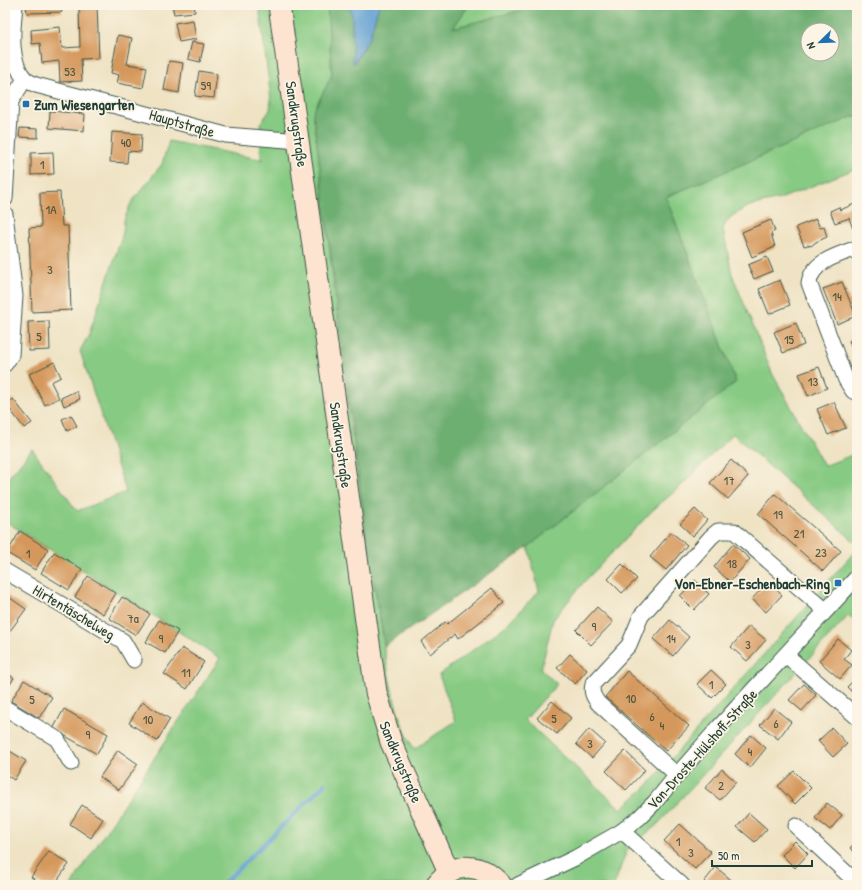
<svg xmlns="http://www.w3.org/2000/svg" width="862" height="890" font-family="'Patrick Hand',sans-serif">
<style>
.green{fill:#87ca83;stroke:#53845c}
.forest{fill:#6dae71;stroke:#467652;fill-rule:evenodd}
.water{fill:#619fd3;stroke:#406e84}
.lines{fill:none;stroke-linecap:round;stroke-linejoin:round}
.stream{stroke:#619fd3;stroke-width:4}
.building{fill:#d5985b}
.street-casing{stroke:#3e564a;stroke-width:17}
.secondary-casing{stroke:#3e564a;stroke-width:23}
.street{stroke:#fff;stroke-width:15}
.secondary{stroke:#fde4d1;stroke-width:21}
.poi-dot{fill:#1f6fb2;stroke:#fcf5e5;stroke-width:1.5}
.labels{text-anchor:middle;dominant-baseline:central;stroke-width:3.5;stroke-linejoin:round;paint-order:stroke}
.number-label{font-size:13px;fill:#4c543e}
.poi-label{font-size:15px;font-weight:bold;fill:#1f3d34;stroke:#fcf5e5;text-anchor:start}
.street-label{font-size:15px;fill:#1f3d34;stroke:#fcf5e5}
</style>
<rect width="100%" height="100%" fill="#fcf5e5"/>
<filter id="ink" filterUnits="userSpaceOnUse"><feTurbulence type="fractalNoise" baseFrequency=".025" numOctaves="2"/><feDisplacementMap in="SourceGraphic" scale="8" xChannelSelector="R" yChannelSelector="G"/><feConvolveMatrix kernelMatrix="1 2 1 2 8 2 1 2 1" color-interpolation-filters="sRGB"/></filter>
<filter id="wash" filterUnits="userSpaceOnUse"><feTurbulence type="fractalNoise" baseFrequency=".012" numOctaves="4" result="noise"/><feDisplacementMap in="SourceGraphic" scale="16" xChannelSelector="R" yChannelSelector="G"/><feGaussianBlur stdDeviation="0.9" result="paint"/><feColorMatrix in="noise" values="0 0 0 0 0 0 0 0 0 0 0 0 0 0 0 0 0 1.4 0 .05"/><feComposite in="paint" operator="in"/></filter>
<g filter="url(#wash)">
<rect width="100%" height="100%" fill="#efe3c4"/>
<g class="green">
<path d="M259,5H327L332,75L313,112C333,273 349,435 376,595C385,646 388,704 414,749L456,721L439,675L508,624L539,591L528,547L736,382L666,197L857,115V168L780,199L749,206L732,216L726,222L723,229L732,274L772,373L824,466L857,453V544L733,434L682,485L654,509L584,582L553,620L541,669L557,684L525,720L621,809L649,784L857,549V623L848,616L658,824L627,850L614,885H71L220,658L5,521V482L32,449L77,511L126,492L80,351L89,334L123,233L124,220L131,203L162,164L169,141L264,160L261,158L260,124L270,110L271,100Z"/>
<path d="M469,5H541L453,28Z"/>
</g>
<path class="forest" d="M327,5H349L352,16L354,64L369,39L379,5H469L453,28L541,5H857V115L666,197L736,382L528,547L385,646L367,542L313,112L332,75ZM808,30H832V54H808Z"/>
<path class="water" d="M349,5H379L369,39L353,64L352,16Z"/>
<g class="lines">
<path class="stream" d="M222,885L325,784"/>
</g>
<g id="blocks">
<g class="building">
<path d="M26,5H61L62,12L27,13Z"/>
<path d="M79,5H97L99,58L81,59L82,81L60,82L59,61L42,63L40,43L32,44L31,30L60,27L62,48L80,47Z"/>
<path d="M172,5H194L195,12L174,14Z"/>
<path d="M193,20L196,39L179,42L175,23Z"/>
<path d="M118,35L132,38L127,64L147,67L143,88L117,83L119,75L111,73Z"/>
<path d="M192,42L204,44L200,62L188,59Z"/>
<path d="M169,61L183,63L179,93L164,90Z"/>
<path d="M199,71L217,74L214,98L195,96Z"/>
<path d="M50,111L85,114L84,131L49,128Z"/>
<path d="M20,128L38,129V138L19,137Z"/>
<path d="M112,132L142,134L141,152L128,151L127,163L110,162Z"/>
<path d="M53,152L54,174L31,175V153Z"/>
<path d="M60,192L62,226H68L71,310L32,312L29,228L41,227L40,193Z"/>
<path d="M857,203V227L853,229L849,218L835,223L830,211L839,207L840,210Z"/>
<path d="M816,219L820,228L824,227L827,237L816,242L811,246L808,245L804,246L796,227Z"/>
<path d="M771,220L775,231L771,233L775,247L752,257L742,232Z"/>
<path d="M767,257L773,271L754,279L748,265Z"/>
<path d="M780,280L790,305L769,314L759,289Z"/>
<path d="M842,282L856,316L837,324L823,289Z"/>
<path d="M49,321L50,350L29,351L28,322Z"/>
<path d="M796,323L804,345L783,353L774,332Z"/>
<path d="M857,338V362L849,341Z"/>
<path d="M54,362L61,377L51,382L59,398L45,405L29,374Z"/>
<path d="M819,367L827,388L808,396L799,374Z"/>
<path d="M76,391L80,399L64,406L61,398Z"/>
<path d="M13,399L32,423L24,428L6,404Z"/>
<path d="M834,402L846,428L828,435L817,409Z"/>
<path d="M71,415L77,426L67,431L62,419Z"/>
<path d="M731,460L748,476L728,499L710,483Z"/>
<path d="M775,494L841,551L823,571L758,514Z"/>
<path d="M695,509L707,520L693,536L680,524Z"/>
<path d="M20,531L48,549L35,570L7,553Z"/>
<path d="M671,532L687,545L666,570L650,557Z"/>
<path d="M733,544L750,559L730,582L714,567Z"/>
<path d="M54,552L82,569L69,590L41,573Z"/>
<path d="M622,564L637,579L622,593L608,579Z"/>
<path d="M88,576L116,593L103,614L75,597Z"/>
<path d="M695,580L709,594L694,610L680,596Z"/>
<path d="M768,582L782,595L766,612L752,599Z"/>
<path d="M492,588L504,603L458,639L455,634L430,654L421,642L445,622L447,624Z"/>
<path d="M6,595L26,609L7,635L5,633Z"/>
<path d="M122,597L150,614L136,635L109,618Z"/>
<path d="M597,607L613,622L591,645L576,630Z"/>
<path d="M159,620L178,631L165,653L146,642Z"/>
<path d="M670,620L689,637L673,656L653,639Z"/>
<path d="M749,626L766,640L747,661L731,647Z"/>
<path d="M838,639L851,650L844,659L852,665L840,679L819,661Z"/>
<path d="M182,648L204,662L187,689L164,674Z"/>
<path d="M570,654L587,670L575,684L557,668Z"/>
<path d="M711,670L726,684L712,698L697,684Z"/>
<path d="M627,671L689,726L666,751L605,697Z"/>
<path d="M5,672L14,678L5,692Z"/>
<path d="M857,677V697L847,687Z"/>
<path d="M24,680L52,697L39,718L11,701Z"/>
<path d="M804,684L816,695L802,711L789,700Z"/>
<path d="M552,701L571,718L557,734L537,718Z"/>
<path d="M142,702L170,719L157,741L129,723Z"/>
<path d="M774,708L791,722L778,739L760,725Z"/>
<path d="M64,709L108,734L97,754L53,729Z"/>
<path d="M832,728L847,744L833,757L818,741Z"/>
<path d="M589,729L605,743L592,758L576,744Z"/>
<path d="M751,735L766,748L750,768L735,754Z"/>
<path d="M5,748L26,761L14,780L5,774Z"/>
<path d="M118,750L138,764L119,790L100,777Z"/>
<path d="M625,751L645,770L626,790L606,771Z"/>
<path d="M722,769L736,782L720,800L705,788Z"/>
<path d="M794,771L811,788L795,804L778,786Z"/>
<path d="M827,803L842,815L830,830L815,818Z"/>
<path d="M82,805L103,819L91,838L70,824Z"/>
<path d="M749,813L767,829L755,842L737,827Z"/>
<path d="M680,824L711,852L695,869L664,841Z"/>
<path d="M795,841L808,854L795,868L782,855Z"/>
<path d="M857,841V854L850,848Z"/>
<path d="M49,851L69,864L54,885H43L31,877Z"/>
<path d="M716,867L737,885H707L704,882Z"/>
</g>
</g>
</g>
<g filter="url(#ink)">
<use href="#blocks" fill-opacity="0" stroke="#3e564a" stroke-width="1"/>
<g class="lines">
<g class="street-casing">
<g id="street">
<path d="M15,5C13,28 8,60 25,79C27,81 32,83 36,85L226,135L299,141"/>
<path d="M5,199L11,101L25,79"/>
<path d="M5,214L15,296L11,355L5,364"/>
<path d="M857,248C839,255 812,261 809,283L846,380L853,391L857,393"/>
<path d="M5,571L123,641L134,660"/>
<path d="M786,655L857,717"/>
<path d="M5,708L57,739L71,763"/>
<path d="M677,775L598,703C593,696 591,692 593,684L629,645L641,616L711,537L718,531H734L825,610"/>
<path d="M796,826L857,883"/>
<path d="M622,831L682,885"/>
<path d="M518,885L575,858L622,831L640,817L655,802L677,775L719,727L857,577"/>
</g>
</g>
<g class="secondary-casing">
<g id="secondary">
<path d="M279,5L376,692L391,742L449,872"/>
<path d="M436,885C456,860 481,863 501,885"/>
</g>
</g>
<use href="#street" class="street"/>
<use href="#secondary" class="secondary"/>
</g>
</g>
<g class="poi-dot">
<rect x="22" y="100" width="8" height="8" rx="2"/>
<rect x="834" y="579" width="8" height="8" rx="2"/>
</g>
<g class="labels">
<g class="number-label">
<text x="70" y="71">53</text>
<text x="206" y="85">59</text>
<text x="126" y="142">40</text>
<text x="42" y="164">1</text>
<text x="51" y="209">1A</text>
<text x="50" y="269">3</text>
<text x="837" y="296">14</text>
<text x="39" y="336">5</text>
<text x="789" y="339">15</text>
<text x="813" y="381">13</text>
<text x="729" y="480">17</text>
<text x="778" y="514">19</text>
<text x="799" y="533">21</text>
<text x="821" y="552">23</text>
<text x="28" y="553">1</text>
<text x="732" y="563">18</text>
<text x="133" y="618">7a</text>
<text x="594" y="626">9</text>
<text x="161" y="638">9</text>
<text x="671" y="638">14</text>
<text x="748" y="644">3</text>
<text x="186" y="672">11</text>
<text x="711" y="684">1</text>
<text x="631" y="698">10</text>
<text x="32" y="699">5</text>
<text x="652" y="716">6</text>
<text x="554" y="718">5</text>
<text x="148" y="719">10</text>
<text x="776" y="723">6</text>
<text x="662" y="725">4</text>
<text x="88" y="734">9</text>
<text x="590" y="743">3</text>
<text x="750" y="751">4</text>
<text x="721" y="785">2</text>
<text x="678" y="841">1</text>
<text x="691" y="852">3</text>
</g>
<g class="poi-label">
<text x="34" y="104">Zum Wiesengarten</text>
<text x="830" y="583" text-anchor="end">Von-Ebner-Eschenbach-Ring</text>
</g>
<g class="street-label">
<text transform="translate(182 123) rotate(16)">Hauptstraße</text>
<text transform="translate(297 124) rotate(82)">Sandkrugstraße</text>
<text transform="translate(341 445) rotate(82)">Sandkrugstraße</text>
<text transform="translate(74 612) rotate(31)">Hirtentäschelweg</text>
<text transform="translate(702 749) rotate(-48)">Von-Droste-Hülshoff-Straße</text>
<text transform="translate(401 762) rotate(67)">Sandkrugstraße</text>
</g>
</g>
<rect width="862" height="890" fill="none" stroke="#fcf5e5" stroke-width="20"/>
<g transform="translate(820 42) rotate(247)"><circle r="19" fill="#fcf5e5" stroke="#a4ab9e"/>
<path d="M0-3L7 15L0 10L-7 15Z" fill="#1f6fb2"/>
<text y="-6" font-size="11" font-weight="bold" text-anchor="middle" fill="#1f3d34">N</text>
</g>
<path d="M712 860v6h100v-6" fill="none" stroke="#1f3d34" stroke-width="2"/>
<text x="718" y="860" font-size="12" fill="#1f3d34" stroke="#fcf5e5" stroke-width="3" paint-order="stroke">50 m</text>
</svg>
